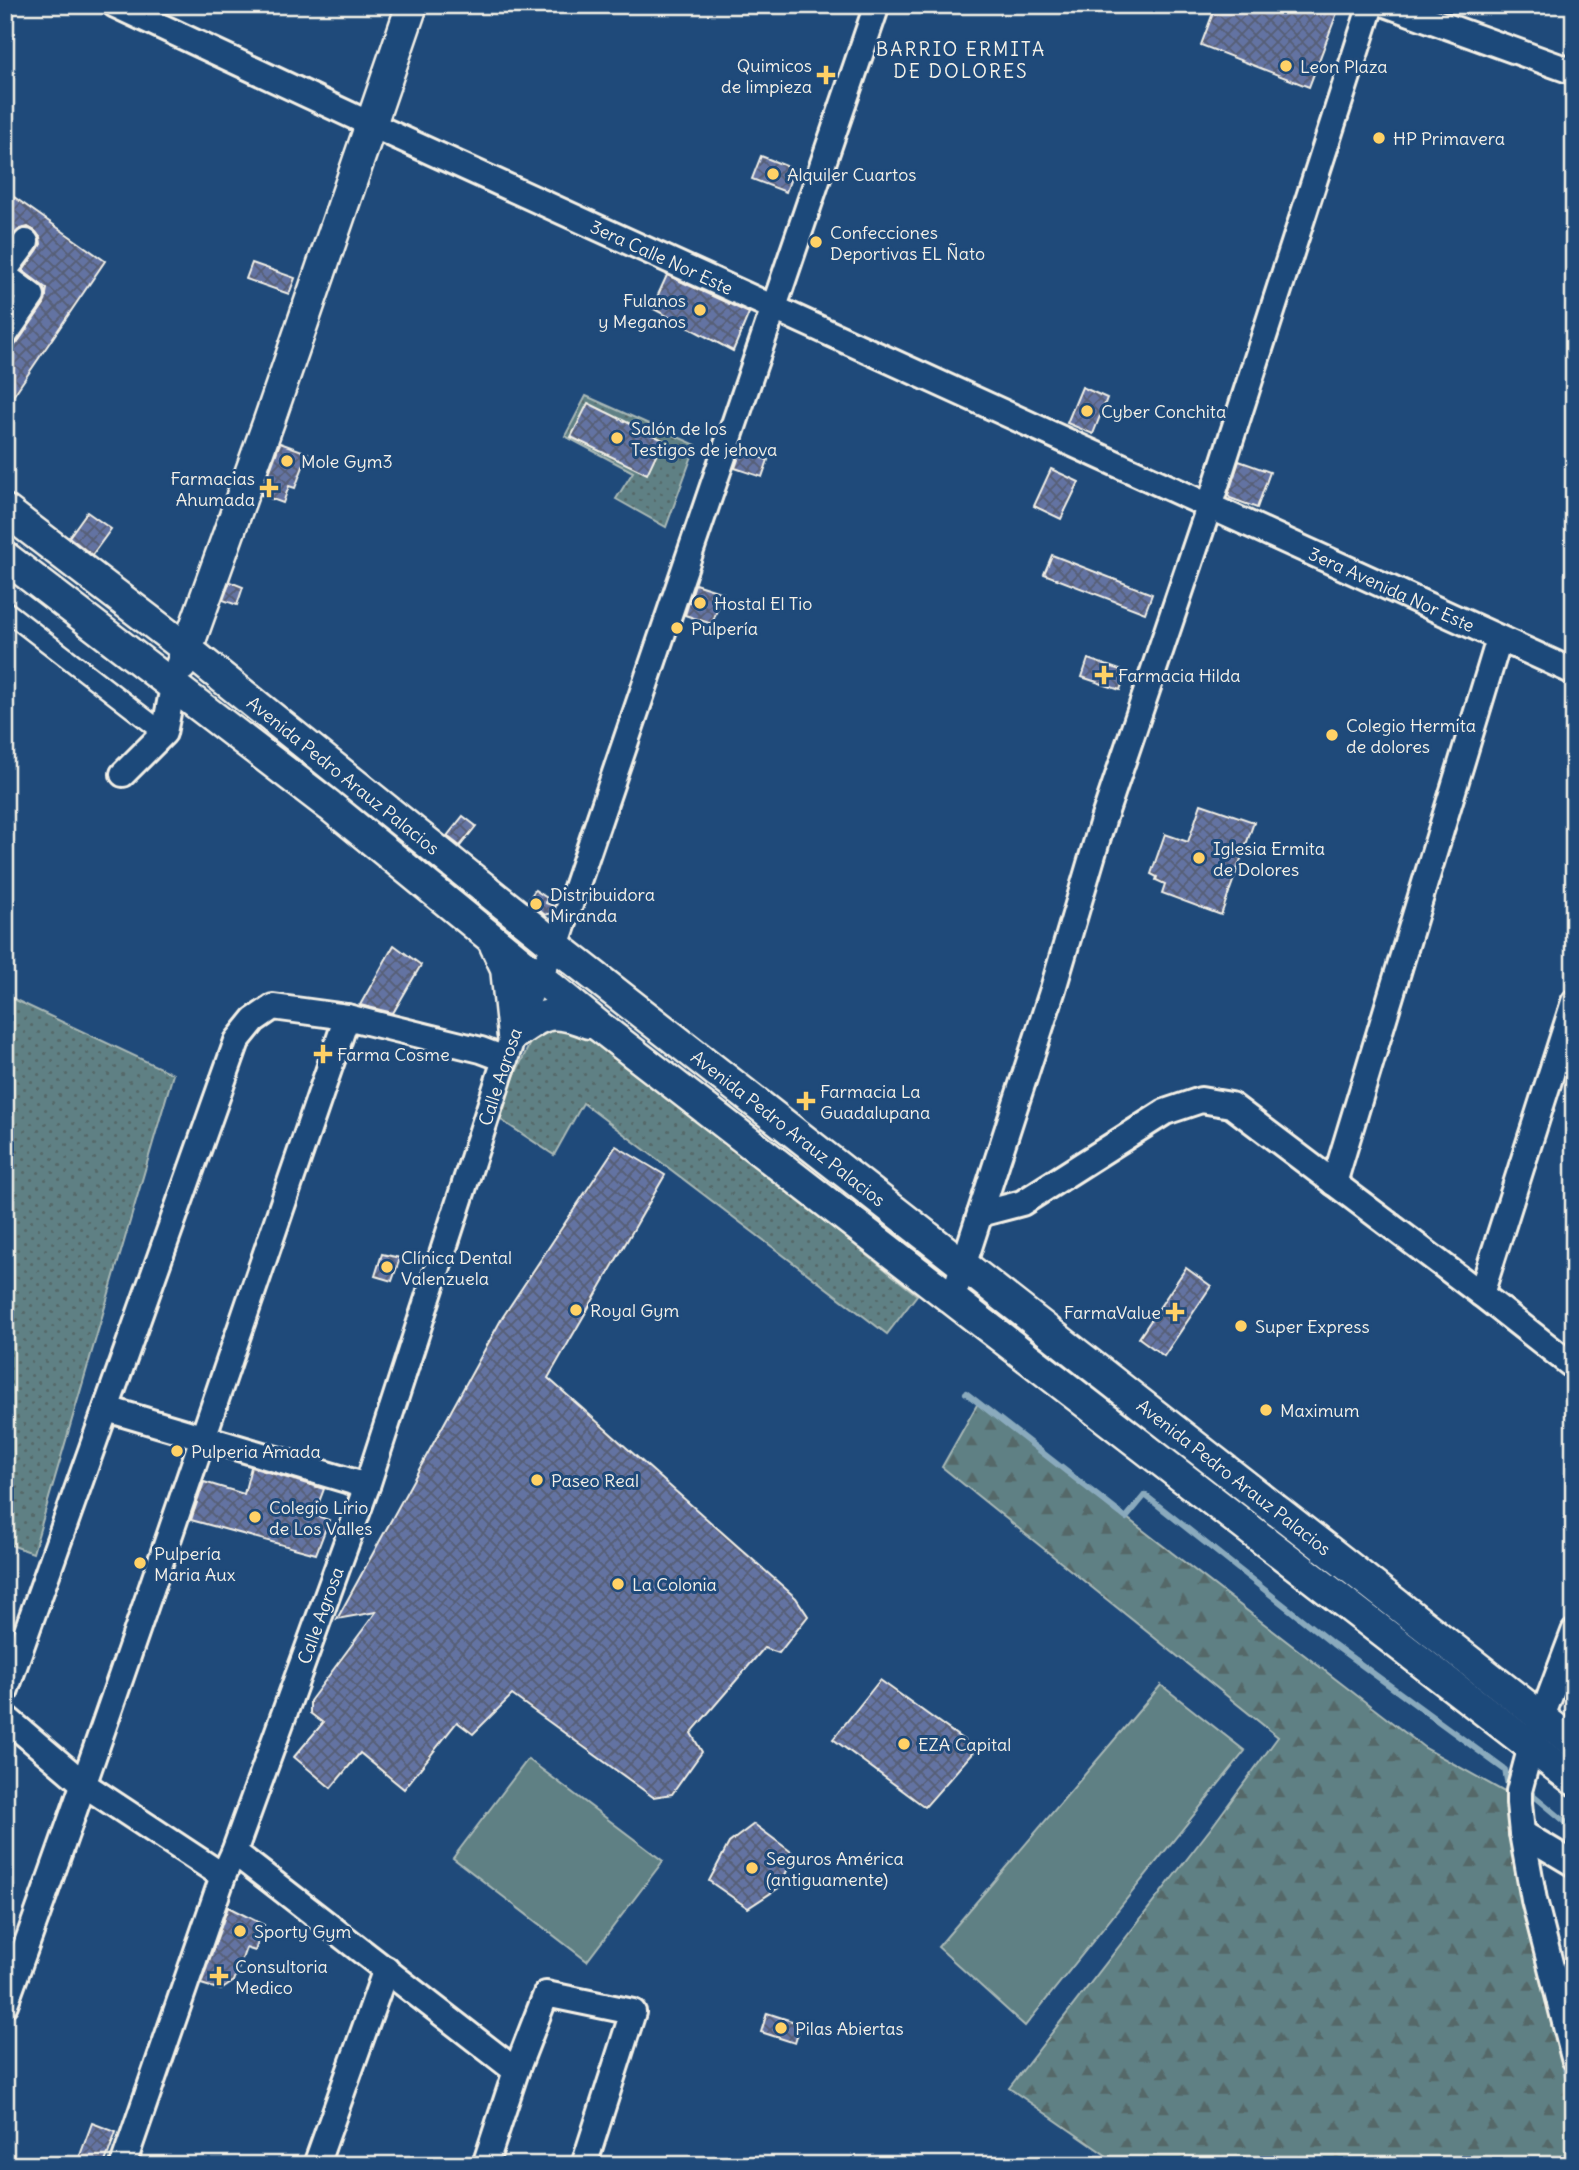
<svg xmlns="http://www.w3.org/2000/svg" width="1579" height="2170" font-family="Delius,sans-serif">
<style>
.grass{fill:url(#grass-dots);stroke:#a9b8b6;stroke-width:2}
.forest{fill:url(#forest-firs);stroke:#a9b8b6;stroke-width:2}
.pitch{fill:#5e8084;stroke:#a9b8b6;stroke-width:2}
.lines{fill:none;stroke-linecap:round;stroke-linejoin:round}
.stream{stroke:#8aaabd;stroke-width:6}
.building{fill:url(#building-cross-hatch);stroke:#f4f1e8;stroke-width:2}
.pedestrian-casing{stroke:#f4f1e8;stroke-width:23}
.minor-casing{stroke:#f4f1e8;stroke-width:30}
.tertiary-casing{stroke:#f4f1e8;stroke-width:35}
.pedestrian{stroke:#1f4a7a;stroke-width:18}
.minor{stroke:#1f4a7a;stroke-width:24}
.tertiary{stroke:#1f4a7a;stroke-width:30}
.poi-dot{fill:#ffd166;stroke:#1f4a7a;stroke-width:2.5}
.labels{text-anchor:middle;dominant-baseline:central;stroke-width:6;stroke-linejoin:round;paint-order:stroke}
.poi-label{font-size:18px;fill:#f4f1e8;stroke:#1f4a7a;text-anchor:start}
.street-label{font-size:18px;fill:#f4f1e8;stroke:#1f4a7a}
.neighbourhood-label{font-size:19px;letter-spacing:2px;fill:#f4f1e8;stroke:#1f4a7a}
</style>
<defs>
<pattern id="grass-dots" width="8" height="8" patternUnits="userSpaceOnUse" patternTransform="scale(1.75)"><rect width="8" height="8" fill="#5e8084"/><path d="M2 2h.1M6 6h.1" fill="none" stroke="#556768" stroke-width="1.8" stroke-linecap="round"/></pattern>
<pattern id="forest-firs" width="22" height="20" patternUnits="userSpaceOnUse" patternTransform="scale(1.75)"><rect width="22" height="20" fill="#5e8084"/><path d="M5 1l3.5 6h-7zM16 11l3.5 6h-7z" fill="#556768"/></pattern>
<pattern id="building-cross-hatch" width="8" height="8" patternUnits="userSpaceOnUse" patternTransform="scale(1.75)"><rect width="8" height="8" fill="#6373a2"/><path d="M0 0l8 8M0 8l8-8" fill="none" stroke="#565e74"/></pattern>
</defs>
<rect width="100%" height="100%" fill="#1f4a7a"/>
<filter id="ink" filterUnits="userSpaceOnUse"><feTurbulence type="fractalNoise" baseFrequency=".0143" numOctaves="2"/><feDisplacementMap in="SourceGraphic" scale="14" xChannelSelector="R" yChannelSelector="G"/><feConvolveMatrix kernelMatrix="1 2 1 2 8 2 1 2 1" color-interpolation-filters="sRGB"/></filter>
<g filter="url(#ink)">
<g class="grass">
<path d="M586,396L696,445L666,527L616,499L633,472L565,436Z"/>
<path d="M5,995L173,1074L33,1553L5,1543Z"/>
<path d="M546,1026L589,1032L917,1295L887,1334L583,1103L554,1155L495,1116L531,1041Z"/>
</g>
<path class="forest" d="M978,1403L1425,1748L1510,1795L1550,2004L1574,2108V2165H1120L1009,2088L1211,1828L1278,1737L942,1467Z"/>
<g class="pitch">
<path d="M1161,1685L1245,1751L1025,2026L938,1947Z"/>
<path d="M528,1759L663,1861L587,1961L453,1858Z"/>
</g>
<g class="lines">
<g class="stream">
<path d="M966,1393L1126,1518L1145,1495L1333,1644L1505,1770L1509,1791"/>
<path d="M1532,1794L1574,1829"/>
<path d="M1563,2059L1574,2108"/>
</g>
</g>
<g class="building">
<path d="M1216,5H1340L1309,87L1201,45Z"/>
<path d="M761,156L794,169L786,192L752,179Z"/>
<path d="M14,197L105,261L5,408V351L17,343L44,304L47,289L23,271L41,244L40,237L35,231L28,227L20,229L5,245V209Z"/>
<path d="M252,263L295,278L289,294L246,279Z"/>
<path d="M667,275L749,313L733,351L652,308Z"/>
<path d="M1082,387L1107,398L1093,434L1067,423Z"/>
<path d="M588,403L663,440L647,474L571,437Z"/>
<path d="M280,443L308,453L295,488L289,486L283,503L261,495Z"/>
<path d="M741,451L768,460L762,477L735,468Z"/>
<path d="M1239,461L1270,472L1257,508L1230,498L1228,495Z"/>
<path d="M1051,469L1079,482L1061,519L1034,506Z"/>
<path d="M87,512L111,529L92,555L69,537Z"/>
<path d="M1052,555L1152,594L1145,613L1044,574Z"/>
<path d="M230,582L243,587L237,605L223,600Z"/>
<path d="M695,584L723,593L712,624L685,615Z"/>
<path d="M1088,659L1126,672L1120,690L1082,677Z"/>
<path d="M1201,804L1254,822L1221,915L1162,893L1165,884L1156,880L1157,877L1151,874L1165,834L1188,842Z"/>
<path d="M463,816L476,826L460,846L447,836Z"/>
<path d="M535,890L547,898L546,903L554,906L552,913L545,915L528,901Z"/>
<path d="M394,945L421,965L393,1013L360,1005Z"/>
<path d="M616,1146L665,1175L548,1378L796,1598L808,1616L779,1653L764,1648L691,1733L702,1752L672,1794L653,1797L512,1695L473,1734L457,1722L404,1789L360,1753L331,1788L294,1757L323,1723L310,1713V1701L376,1612L337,1619L502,1318Z"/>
<path d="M382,1254L400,1258L392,1281L375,1276Z"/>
<path d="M1186,1268L1211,1286L1164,1356L1139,1338Z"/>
<path d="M251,1467L324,1489L314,1515L329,1520L316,1554L191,1520L204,1482L244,1494Z"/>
<path d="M880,1680L976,1749L925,1807L833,1739Z"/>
<path d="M754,1824L794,1854L780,1887L748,1908L709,1881L729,1843Z"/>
<path d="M228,1907L264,1925L255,1951L246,1948L234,1981L221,1990L201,1984Z"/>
<path d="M767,2013L801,2024L795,2043L761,2032Z"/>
<path d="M92,2123L116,2132L104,2165L79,2158Z"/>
</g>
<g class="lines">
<g class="pedestrian-casing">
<path id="pedestrian" d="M5,610L164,733"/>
</g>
<g class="minor-casing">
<g id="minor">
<path id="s1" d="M115,5L372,125L1574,672"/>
<path d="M1388,5L1574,72"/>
<path d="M5,270L26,242"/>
<path d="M5,276L32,296L5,335"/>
<path d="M123,774L164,733L173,687"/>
<path d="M1334,1183L1499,639"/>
<path d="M980,1214L1022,1203L1165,1112L1201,1100L1231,1105L1481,1294L1574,1367"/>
<path d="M1481,1294L1574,1002"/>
<path d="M952,1300L1053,989L1103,820L1209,507L1371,5"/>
<path d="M107,1409L367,1486"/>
<path d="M1574,1632L1531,1746L1519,1791V1803L1522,1833L1534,1900L1574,2058"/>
<path d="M5,1692L237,1041L254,1020L273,1007L347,1017"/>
<path d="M5,1717L85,1785L223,1876"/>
<path d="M1522,1833L1574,1864"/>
<path d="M234,1852L516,2071"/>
<path d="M5,2004C124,1677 233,1346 347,1017L481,1050L505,1059"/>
<path id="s2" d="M123,2165L223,1876L234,1852L367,1486L513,1035L537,978L556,946L877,5"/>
<path d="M316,2165L386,1969"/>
<path d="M485,2165L516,2071L546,1994L633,2012L584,2165"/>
</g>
</g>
<g class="tertiary-casing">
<g id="tertiary">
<path id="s3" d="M5,510L188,650L556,946L1574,1743"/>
<path d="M5,557L330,806L600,1027L1574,1780"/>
<path d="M181,666L269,421L412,5"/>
<path d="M495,945L506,968L513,1035"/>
<path d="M513,1035C544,1013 552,1008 589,1023"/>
</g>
</g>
<use href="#pedestrian" class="pedestrian"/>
<use href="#minor" class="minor"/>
<use href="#tertiary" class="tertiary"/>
</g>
</g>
<g class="poi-dot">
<circle cx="1286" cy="66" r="7"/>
<path d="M822.5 64.5h7v7h7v7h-7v7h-7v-7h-7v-7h7z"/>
<circle cx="1379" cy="138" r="7"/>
<circle cx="773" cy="174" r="7"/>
<circle cx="816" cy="242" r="7"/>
<circle cx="700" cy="310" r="7"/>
<circle cx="1087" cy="411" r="7"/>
<circle cx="617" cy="438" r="7"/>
<circle cx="287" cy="461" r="7"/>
<path d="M265.5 477.5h7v7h7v7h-7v7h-7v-7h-7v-7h7z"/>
<circle cx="700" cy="603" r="7"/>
<circle cx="677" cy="628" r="7"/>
<path d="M1100.5 664.5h7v7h7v7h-7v7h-7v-7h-7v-7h7z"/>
<circle cx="1332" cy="735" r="7"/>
<circle cx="1199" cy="858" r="7"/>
<circle cx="536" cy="904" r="7"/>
<path d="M319.5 1043.5h7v7h7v7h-7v7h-7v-7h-7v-7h7z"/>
<path d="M802.5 1090.5h7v7h7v7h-7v7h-7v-7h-7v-7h7z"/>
<circle cx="387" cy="1267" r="7"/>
<circle cx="576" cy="1310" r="7"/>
<path d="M1171.5 1301.5h7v7h7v7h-7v7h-7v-7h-7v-7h7z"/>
<circle cx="1241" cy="1326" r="7"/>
<circle cx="1266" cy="1410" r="7"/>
<circle cx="177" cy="1451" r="7"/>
<circle cx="537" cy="1480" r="7"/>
<circle cx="255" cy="1517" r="7"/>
<circle cx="140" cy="1563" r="7"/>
<circle cx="618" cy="1584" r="7"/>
<circle cx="904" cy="1744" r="7"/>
<circle cx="752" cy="1868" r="7"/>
<circle cx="240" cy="1931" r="7"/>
<path d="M215.5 1965.5h7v7h7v7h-7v7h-7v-7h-7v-7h7z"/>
<circle cx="781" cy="2028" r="7"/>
</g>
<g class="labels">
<g class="poi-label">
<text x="812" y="65" text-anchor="end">Quimicos<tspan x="812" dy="21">de limpieza</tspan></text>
<text x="1300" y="66">Leon Plaza</text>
<text x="1393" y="138">HP Primavera</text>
<text x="787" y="174">Alquiler Cuartos</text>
<text x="830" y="232">Confecciones<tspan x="830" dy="21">Deportivas EL Ñato</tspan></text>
<text x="686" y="300" text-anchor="end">Fulanos<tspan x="686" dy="21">y Meganos</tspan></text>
<text x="1101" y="411">Cyber Conchita</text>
<text x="631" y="428">Salón de los<tspan x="631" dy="21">Testigos de jehova</tspan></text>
<text x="301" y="461">Mole Gym3</text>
<text x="255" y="478" text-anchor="end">Farmacias<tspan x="255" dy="21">Ahumada</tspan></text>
<text x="714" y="603">Hostal El Tio</text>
<text x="691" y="628">Pulpería</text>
<text x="1118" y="675">Farmacia Hilda</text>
<text x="1346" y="725">Colegio Hermita<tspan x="1346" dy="21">de dolores</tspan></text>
<text x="1213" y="848">Iglesia Ermita<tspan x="1213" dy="21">de Dolores</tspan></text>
<text x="550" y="894">Distribuidora<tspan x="550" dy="21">Miranda</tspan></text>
<text x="337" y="1054">Farma Cosme</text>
<text x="820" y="1091">Farmacia La<tspan x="820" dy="21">Guadalupana</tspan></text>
<text x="401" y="1257">Clínica Dental<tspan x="401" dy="21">Valenzuela</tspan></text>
<text x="590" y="1310">Royal Gym</text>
<text x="1161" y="1312" text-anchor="end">FarmaValue</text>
<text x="1255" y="1326">Super Express</text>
<text x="1280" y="1410">Maximum</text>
<text x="191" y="1451">Pulperia Amada</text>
<text x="551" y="1480">Paseo Real</text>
<text x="269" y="1507">Colegio Lirio<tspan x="269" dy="21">de Los Valles</tspan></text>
<text x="154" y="1553">Pulpería<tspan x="154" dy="21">Maria Aux</tspan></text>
<text x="632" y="1584">La Colonia</text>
<text x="918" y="1744">EZA Capital</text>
<text x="766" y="1858">Seguros América<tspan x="766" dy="21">(antiguamente)</tspan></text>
<text x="254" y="1931">Sporty Gym</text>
<text x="235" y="1966">Consultoria<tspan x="235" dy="21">Medico</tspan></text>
<text x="795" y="2028">Pilas Abiertas</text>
</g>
<g class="street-label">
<text stroke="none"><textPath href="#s1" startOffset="602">3era Calle Nor Este</textPath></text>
<text stroke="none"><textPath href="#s1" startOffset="1404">3era Avenida Nor Este</textPath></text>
<text stroke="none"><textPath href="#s3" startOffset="430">Avenida Pedro Arauz Palacios</textPath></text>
<text stroke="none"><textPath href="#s2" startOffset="1152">Calle Agrosa</textPath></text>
<text stroke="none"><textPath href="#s3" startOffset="998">Avenida Pedro Arauz Palacios</textPath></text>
<text stroke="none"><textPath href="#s3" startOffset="1564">Avenida Pedro Arauz Palacios</textPath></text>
<text stroke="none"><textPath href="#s2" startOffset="584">Calle Agrosa</textPath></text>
</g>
<g class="neighbourhood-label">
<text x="961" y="49">BARRIO ERMITA<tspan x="961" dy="22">DE DOLORES</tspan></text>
</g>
</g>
<rect width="1579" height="2170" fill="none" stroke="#1f4a7a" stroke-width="28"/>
<rect x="14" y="14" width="1551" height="2142" fill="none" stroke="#f4f1e8" stroke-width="2.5" filter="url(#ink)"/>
</svg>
